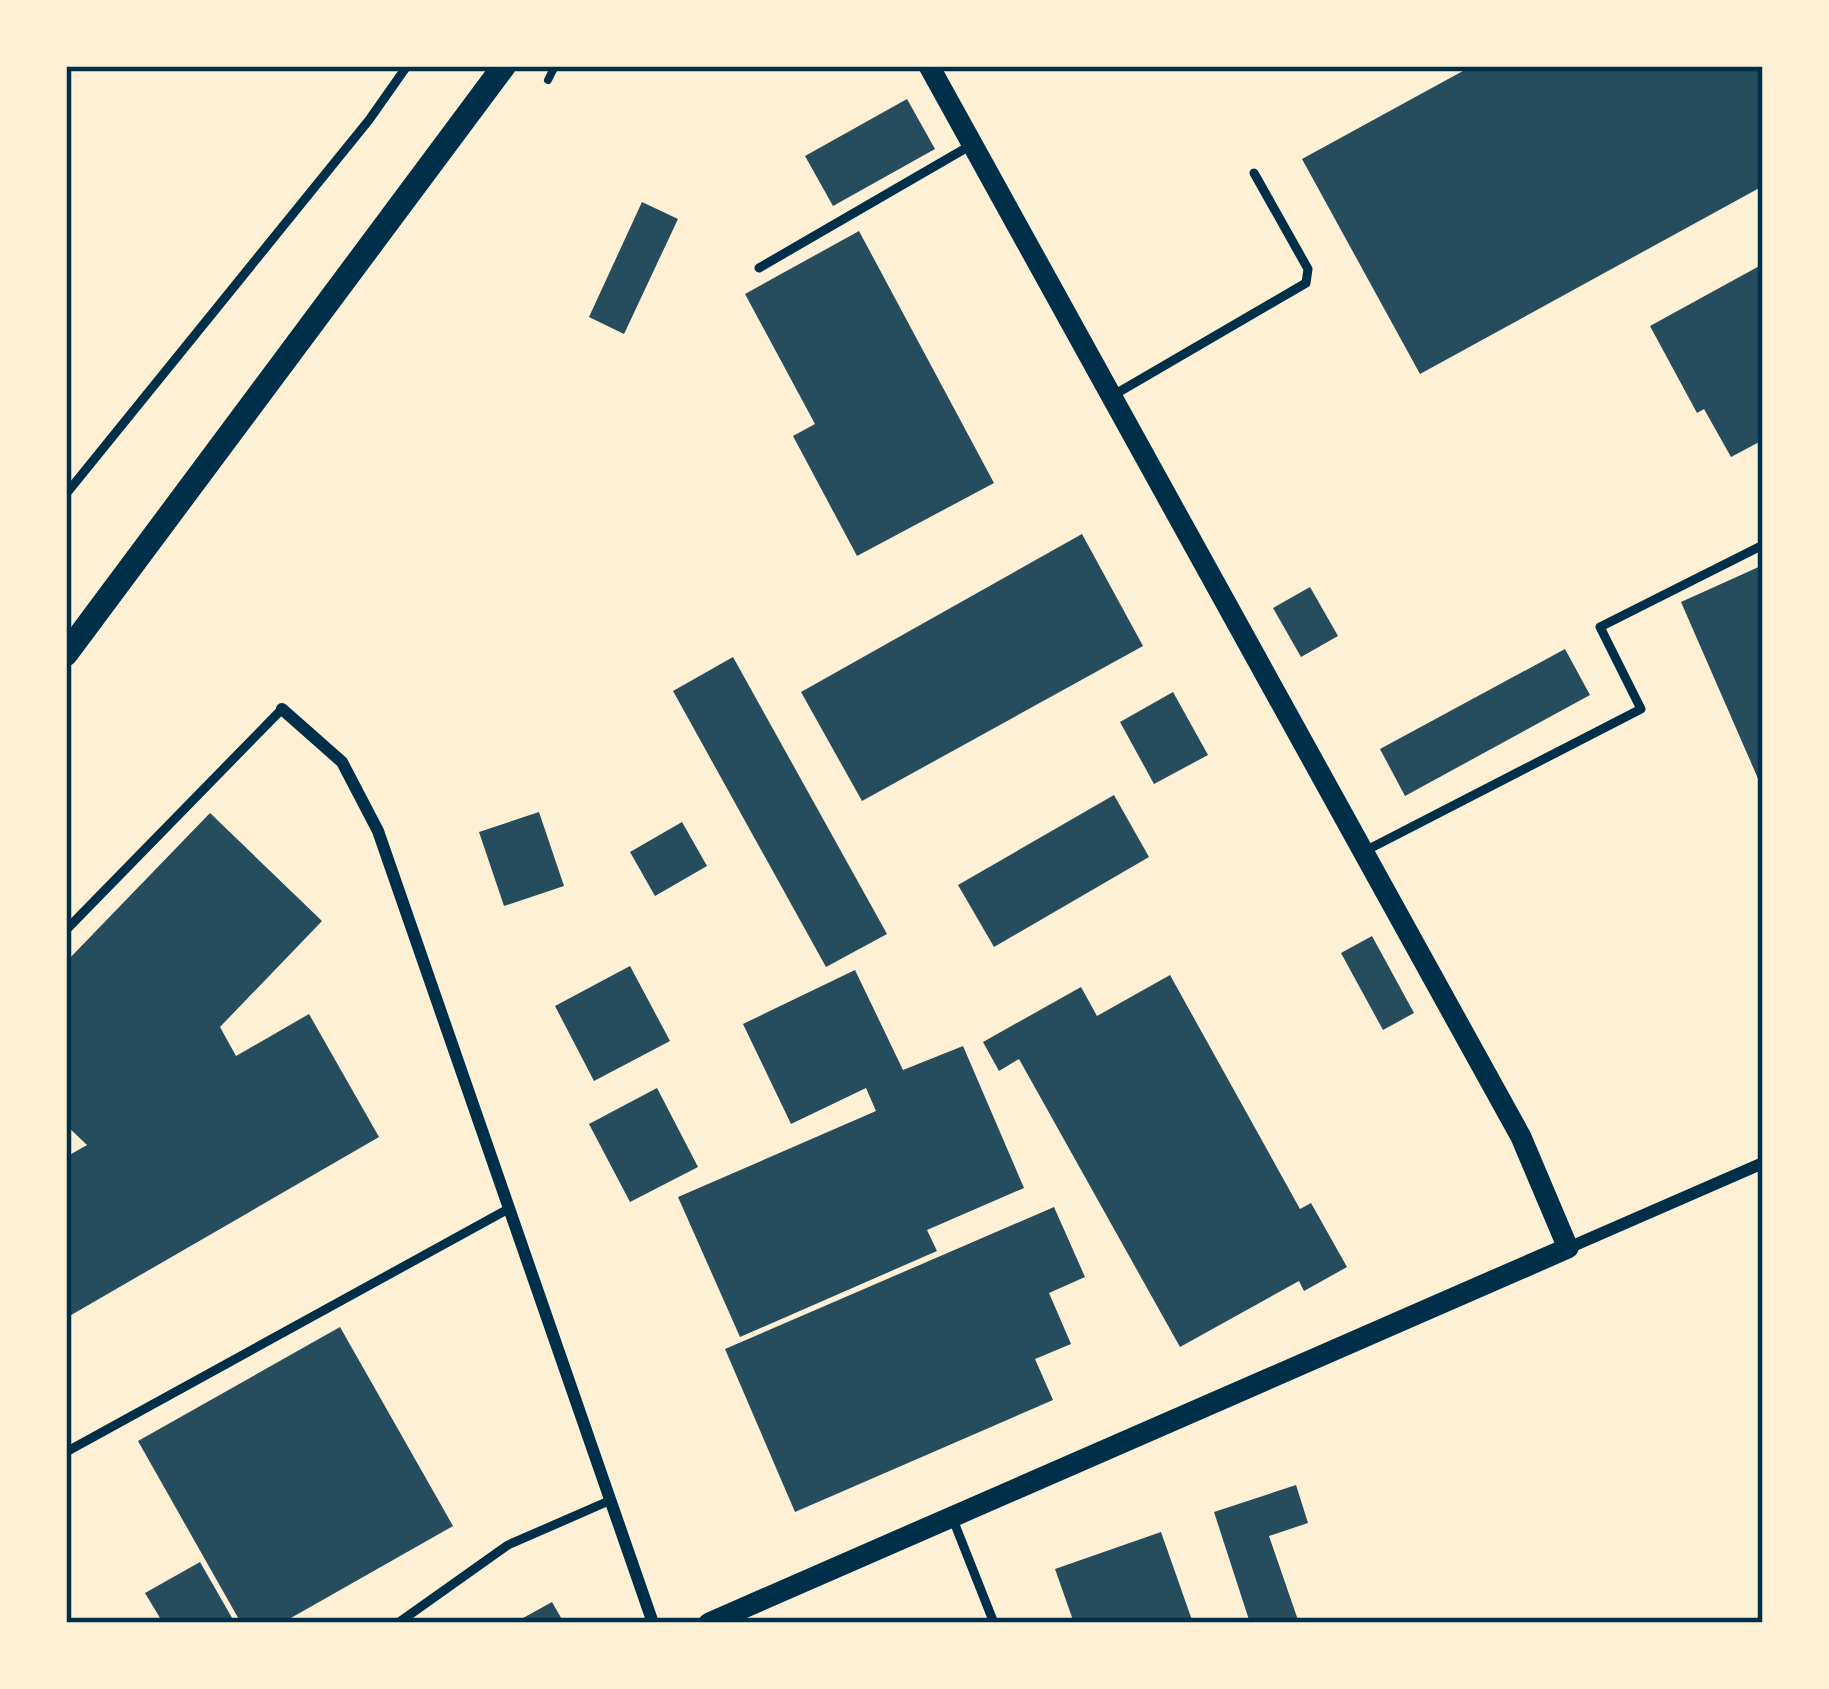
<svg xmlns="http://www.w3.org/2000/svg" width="1829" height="1689" font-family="'DejaVu Sans',sans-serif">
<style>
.building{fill:#264d5e}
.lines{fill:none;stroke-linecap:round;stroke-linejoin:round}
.path{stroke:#003049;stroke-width:8}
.service{stroke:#003049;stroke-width:9}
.minor{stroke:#003049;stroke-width:12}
.tertiary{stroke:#003049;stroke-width:21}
.secondary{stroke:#003049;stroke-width:24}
.neatline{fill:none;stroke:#003049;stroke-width:4.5}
</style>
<rect width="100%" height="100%" fill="#fdf0d5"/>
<g class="building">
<path d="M1472,66H1763V186L1420,374L1302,159Z"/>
<path d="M907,99L935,149L833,206L805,156Z"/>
<path d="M642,202L678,219L624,334L589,317Z"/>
<path d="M859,231L994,483L857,556L793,436L815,424L745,294Z"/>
<path d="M1763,264V440L1731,457L1704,409L1697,413L1650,326Z"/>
<path d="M1082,534L1143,646L862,801L801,692Z"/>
<path d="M1763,565V790L1681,602Z"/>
<path d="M1310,587L1338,636L1301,657L1273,608Z"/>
<path d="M1565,649L1590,695L1405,796L1380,749Z"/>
<path d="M733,657L887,934L826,967L673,691Z"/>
<path d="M1173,692L1208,755L1154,784L1120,722Z"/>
<path d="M1114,795L1149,857L994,947L958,885Z"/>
<path d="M539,812L564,886L504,906L479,832Z"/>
<path d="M210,813L322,921L220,1027L236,1056L309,1014L379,1137L66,1318V1157L87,1145L66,1125V962Z"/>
<path d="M682,822L707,866L655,896L630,852Z"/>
<path d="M1372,936L1414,1013L1383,1030L1341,953Z"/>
<path d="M630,966L670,1041L594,1081L555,1006Z"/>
<path d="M855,970L903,1070L963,1046L1024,1188L927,1230L937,1251L740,1337L678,1197L876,1111L866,1088L791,1124L743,1024Z"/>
<path d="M1170,975L1300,1209L1311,1203L1347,1267L1304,1291L1299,1281L1180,1347L1019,1059L999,1071L983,1042L1081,987L1097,1016Z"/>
<path d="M657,1088L698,1167L630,1202L589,1124Z"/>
<path d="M1054,1207L1085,1277L1049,1293L1071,1344L1035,1359L1053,1400L795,1512L725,1349Z"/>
<path d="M340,1327L453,1526L282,1623H241L138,1441Z"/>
<path d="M1296,1485L1308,1523L1269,1536L1299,1623H1250L1214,1512Z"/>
<path d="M1161,1532L1193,1623H1074L1055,1569Z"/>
<path d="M200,1562L235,1623H163L145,1593Z"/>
<path d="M552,1602L564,1623H514Z"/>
</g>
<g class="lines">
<path class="path" d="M548,80L555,66"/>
<g class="service">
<path d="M759,268L973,144"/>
<path d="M1112,396L1306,283L1308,269L1254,173"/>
<path d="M66,494L369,120L407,66"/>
<path d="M1363,852L1641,709L1600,627L1763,545"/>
<path d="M66,930L282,709"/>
<path d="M66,1452L510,1208"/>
<path d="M952,1517L994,1623"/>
<path d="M398,1623L508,1545L611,1500"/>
</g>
<g class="minor">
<path d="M282,709L342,762L378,831L653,1623"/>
<path d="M1568,1248L1763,1163"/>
</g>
<path class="tertiary" d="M709,1623L1568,1248L1521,1137L929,66"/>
<path class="secondary" d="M66,654L504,66"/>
</g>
<rect width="1829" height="1689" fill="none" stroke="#fdf0d5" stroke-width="138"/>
<rect x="69" y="69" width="1691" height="1551" class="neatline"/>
</svg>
